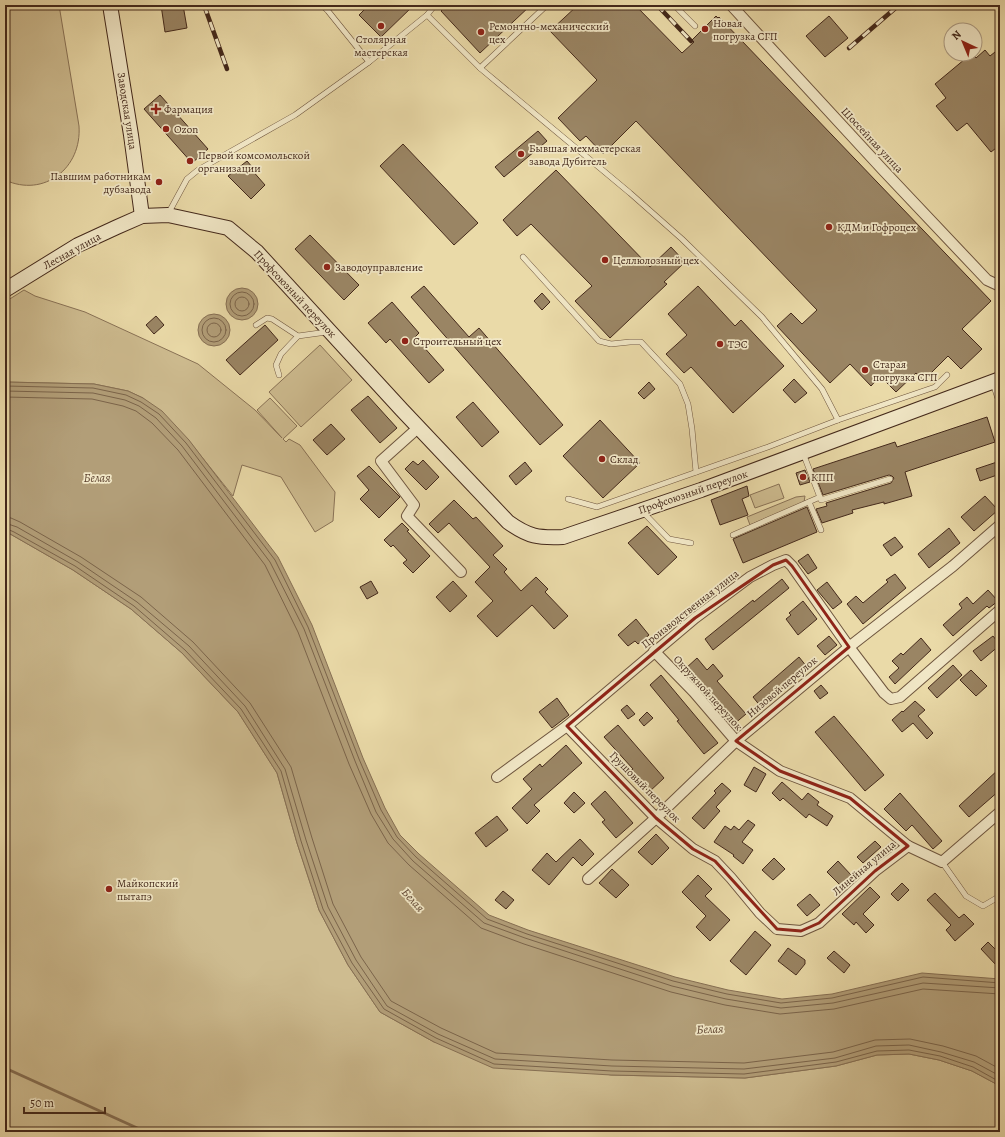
<svg xmlns="http://www.w3.org/2000/svg" width="1005" height="1137" font-family="Alegreya,serif">
<style>
.green{fill:#cebc90;stroke:#897256}
.water{fill:#b29e78;stroke:#866f53}
.lines{fill:none;stroke-linecap:round;stroke-linejoin:round}
.shore{stroke:#7b644a;stroke-width:1}
.stream{stroke:#866f53;stroke-width:3}
.building{fill:#9a8564;stroke:#44291b}
.lane-casing{stroke:#6e553e;stroke-width:6}
.street-casing{stroke:#6e553e;stroke-width:12}
.secondary-casing{stroke:#44291b;stroke-width:16}
.lane{stroke:#f1e7c6;stroke-width:5}
.street{stroke:#f1e7c6;stroke-width:10}
.secondary{stroke:#f1e7c6;stroke-width:14}
.rail-casing{stroke:#44291b;stroke-width:4.5}
.rail{stroke:#f1e7c6;stroke-width:3;stroke-dasharray:9;stroke-linecap:butt}
.marked{fill:none;stroke:#8f2418;stroke-width:3;stroke-linejoin:round}
.poi-dot{fill:#8f2418;stroke:#f1e7c6;stroke-width:1.5}
.labels{text-anchor:middle;dominant-baseline:central;stroke-width:3.5;stroke-linejoin:round;paint-order:stroke}
.poi-label{font-size:11px;fill:#44291b;stroke:#f1e7c6;text-anchor:start}
.street-label{font-size:11px;fill:#44291b;stroke:#f1e7c6}
.water-label{font-size:12px;font-style:italic;fill:#604632;stroke:#f1e7c6}
</style>
<rect width="100%" height="100%" fill="#eadaa8"/>
<filter id="stains"><feTurbulence type="fractalNoise" baseFrequency=".005" numOctaves="4"/><feColorMatrix values="0 0 0 0 .2 0 0 0 0 .09 0 0 0 0 .02 0 0 0 .5 -.17"/></filter>
<radialGradient id="worn" r=".72"><stop offset=".6" stop-color="#630" stop-opacity="0"/><stop offset="1" stop-color="#630" stop-opacity=".3"/></radialGradient>
<g class="green">
<path d="M5,5H59L79,126C82,168 44,198 5,180Z"/>
<path d="M24,290L35,296L85,312L198,364L255,410L282,438L257,410L270,398L297,426L283,439L286,442L289,439L300,445L335,492L333,521L315,532L281,477L242,465L233,496L189,441L143,398L128,391L94,384L5,382V302Z"/>
<path d="M320,345L352,380L301,427L269,392Z"/>
<path d="M779,484L784,498L755,508L750,495Z"/>
<path d="M805,496L804,502L750,525L747,517L796,497Z"/>
<path d="M5,531L73,570L131,609L182,653L238,712L277,773L297,843L319,910L348,965L380,1012L434,1042L611,1075L745,1078L836,1066L877,1055L909,1054L939,1060L972,1071L1000,1086V1132H5Z"/>
</g>
<g class="water">
<circle cx="242" cy="304" r="16"/>
<circle cx="214" cy="330" r="16"/>
<path d="M5,382L94,384L128,391L143,398L162,411L189,440L278,557L312,625L363,758L385,808L400,835L419,854L489,915L528,930L675,977L728,990L782,999L832,994L922,973L1000,979V1086L972,1071L939,1060L909,1054L877,1055L836,1066L745,1078L611,1075L493,1068L434,1042L380,1012L348,965L319,910L297,843L277,773L238,712L182,653L131,609L73,570L5,531Z"/>
</g>
<g class="lines">
<g class="shore">
<circle cx="242" cy="304" r="12"/>
<circle cx="242" cy="304" r="7"/>
<circle cx="214" cy="330" r="12"/>
<circle cx="214" cy="330" r="7"/>
<path d="M5,386L93,388L126,395L141,402L159,414L186,443L275,560L308,627L359,759L381,810L397,837L416,857L487,919L527,934L673,981L727,994L781,1003L832,998L923,977L1000,983"/>
<path d="M5,391L93,393L125,400L139,406L156,418L182,446L270,562L304,629L355,761L376,812L393,839L413,861L484,923L525,938L672,986L726,999L781,1008L833,1003L923,983L1000,988"/>
<path d="M5,397L92,399L123,406L136,411L152,423L178,450L265,565L298,632L349,764L371,814L388,843L409,865L481,928L524,944L671,992L725,1005L780,1014L834,1009L923,989L1000,994"/>
<path d="M5,517L11,518L20,522L81,557L141,597L193,642L250,703L291,767L312,838L333,904L361,957L391,1001L441,1028L496,1053L612,1060L744,1063L833,1052L875,1040L910,1039L943,1046L976,1056L1000,1069"/>
<path d="M5,523L17,527L78,562L137,602L189,646L245,706L285,769L306,840L328,907L356,960L387,1006L438,1034L495,1059L612,1066L744,1069L835,1058L876,1046L909,1045L941,1052L974,1062L1000,1076"/>
<path d="M5,528L14,532L75,566L134,606L185,650L241,709L281,771L301,841L323,909L352,963L384,1009L436,1038L494,1064L612,1071L744,1074L836,1062L877,1051L909,1050L940,1056L973,1067L1000,1082"/>
</g>
<path class="stream" d="M5,1068L146,1132"/>
</g>
<g class="building">
<path d="M161,5H183L187,28L165,32Z"/>
<path d="M369,5H414L381,37L359,15Z"/>
<path d="M447,5H531L480,53L441,11Z"/>
<path d="M578,5H635L682,53L694,42L692,40L716,16L718,18L719,17L991,301L962,329L982,349L961,369L948,356L923,381L916,373L896,392L880,376L871,386L850,364L830,383L777,326L791,313L802,324L817,310L636,121L603,154L586,136L580,141L558,118L597,80L550,31Z"/>
<path d="M829,16L848,38L825,57L806,36Z"/>
<path d="M1000,48V145L991,152L967,123L957,131L936,106L946,98L935,84L971,54H973L976,58L985,50L990,56Z"/>
<path d="M160,95L208,149L192,163L144,109Z"/>
<path d="M538,131L547,141L504,177L495,167Z"/>
<path d="M403,144L478,223L454,245L380,166Z"/>
<path d="M247,161L253,168L251,169L265,185L251,199L228,176Z"/>
<path d="M556,170L650,267L671,247L685,262L664,282L667,284L610,338L575,301L592,286L531,224L517,236L503,220Z"/>
<path d="M310,235L359,285L344,300L295,249Z"/>
<path d="M424,286L469,337L479,328L563,425L540,445L411,297Z"/>
<path d="M698,286L735,326L741,320L784,366L733,413L691,367L684,373L666,354L687,335L668,314Z"/>
<path d="M542,293L550,302L542,310L534,301Z"/>
<path d="M392,302L419,333L415,337L444,370L429,383L390,339L386,343L368,323Z"/>
<path d="M156,316L164,325L154,334L146,325Z"/>
<path d="M265,325L278,340L240,375L226,360Z"/>
<path d="M794,379L807,393L795,403L783,390Z"/>
<path d="M649,382L655,389L644,399L638,393Z"/>
<path d="M368,396L397,428L380,443L351,410Z"/>
<path d="M473,402L499,432L482,447L456,417Z"/>
<path d="M987,417L995,442L905,472L912,496L884,504V502L852,510L853,513L822,523L816,509L827,506L826,503L891,483L894,478L892,476L889,475L823,495L813,469L895,442L897,447Z"/>
<path d="M600,420L640,463L603,498L563,456Z"/>
<path d="M331,424L345,439L327,455L313,440Z"/>
<path d="M423,460L439,477L426,490L405,469L413,461L418,465Z"/>
<path d="M1000,461V474L980,481L976,469Z"/>
<path d="M525,462L532,471L516,485L509,476Z"/>
<path d="M369,466L400,497L379,518L360,499L369,490L357,476Z"/>
<path d="M805,470L810,482L800,485L796,473Z"/>
<path d="M747,486L749,496L742,499L748,515L720,525L711,500Z"/>
<path d="M985,496L998,510L974,531L961,517Z"/>
<path d="M454,500L473,519L476,517L503,546L493,555L507,569L504,572L521,591L536,577L548,589L545,592L568,616L554,629L532,605L497,637L477,616L493,601L475,582L490,567L449,523L438,533L429,524Z"/>
<path d="M807,507L817,532L743,563L733,539Z"/>
<path d="M402,523L409,530L407,531L430,556L413,573L403,563L407,560L393,545L391,547L384,540Z"/>
<path d="M647,526L677,557L658,575L628,543Z"/>
<path d="M949,528L960,543L929,568L918,554Z"/>
<path d="M895,537L903,547L891,556L883,545Z"/>
<path d="M808,554L817,568L808,574L798,561Z"/>
<path d="M895,574L906,588L863,624L847,604L856,596L863,603L888,582L886,580Z"/>
<path d="M782,579L789,588L713,650L705,639L753,600L754,602Z"/>
<path d="M371,581L378,593L367,599L360,587Z"/>
<path d="M453,581L467,596L450,612L436,597Z"/>
<path d="M827,582L842,602L833,609L817,590Z"/>
<path d="M988,590L998,601L989,608L987,606L953,636L943,625L962,608L959,604L967,597L973,604Z"/>
<path d="M803,601L817,619L798,635L786,619L791,615L789,613Z"/>
<path d="M636,619L649,635L638,644L635,641L628,646L618,635Z"/>
<path d="M829,636L837,645L825,655L817,646Z"/>
<path d="M993,636L1000,645L981,661L973,651Z"/>
<path d="M921,638L931,650L895,684L889,677L899,668L892,661L901,653L903,655Z"/>
<path d="M799,657L807,667L761,707L753,697Z"/>
<path d="M697,658L707,670L713,664L723,676L717,681L746,714L733,725L685,669Z"/>
<path d="M953,665L962,675L937,698L928,688Z"/>
<path d="M971,670L987,686L976,696L960,680Z"/>
<path d="M661,675L718,743L704,754L677,721L679,720L650,685Z"/>
<path d="M821,685L828,693L820,699L814,691Z"/>
<path d="M557,698L569,715L552,728L539,712Z"/>
<path d="M915,701L925,710L918,716L933,733L927,739L913,723L902,732L892,720L902,711L903,712Z"/>
<path d="M627,705L635,714L628,719L621,710Z"/>
<path d="M647,712L653,718L644,726L639,720Z"/>
<path d="M834,716L884,775L865,791L815,732Z"/>
<path d="M618,725L664,778L649,792L630,771L633,769L604,737Z"/>
<path d="M566,745L582,763L534,805L540,811L527,824L512,808L532,789L523,779L540,764L542,767Z"/>
<path d="M754,767L766,774L756,792L744,785Z"/>
<path d="M1000,768V790L969,817L959,806Z"/>
<path d="M782,782L802,800L808,793L819,802L817,805L833,816L827,826L809,814L806,818L783,798L780,801L772,793Z"/>
<path d="M722,783L731,791L716,807L720,811L704,829L692,818L716,793L714,791Z"/>
<path d="M605,791L633,823L616,838L602,822L605,820L591,804Z"/>
<path d="M574,792L585,803L574,813L564,803Z"/>
<path d="M900,793L942,841L933,849L912,825L906,831L884,809Z"/>
<path d="M497,816L508,830L486,847L475,833Z"/>
<path d="M748,820L755,825L742,842L753,850L743,864L733,856L734,855L714,842L725,826L731,830L734,826L739,830Z"/>
<path d="M656,834L669,848L652,865L638,852Z"/>
<path d="M580,839L594,854L582,866L573,857L549,885L532,870L547,853L556,862Z"/>
<path d="M875,841L881,847L863,863L857,857Z"/>
<path d="M774,858L785,869L773,880L762,870Z"/>
<path d="M838,861L852,876L841,886L827,872Z"/>
<path d="M612,869L629,885L616,898L599,883Z"/>
<path d="M698,875L712,889L705,896L730,920L710,941L696,927L706,916L682,892Z"/>
<path d="M902,883L909,890L898,901L891,894Z"/>
<path d="M870,887L880,897L863,914L874,925L866,933L856,922L854,925L842,914Z"/>
<path d="M503,891L514,900L506,909L495,900Z"/>
<path d="M935,893L959,918L964,914L974,924L955,941L946,930L951,925L927,900Z"/>
<path d="M810,894L820,905L807,916L797,905Z"/>
<path d="M755,931L771,945L746,975L730,961Z"/>
<path d="M988,942L1000,954V961L996,965L981,949Z"/>
<path d="M788,948L805,960V964L796,975L778,961Z"/>
<path d="M834,951L850,965L844,973L827,958Z"/>
</g>
<g class="lines">
<g class="lane-casing">
<g id="lane">
<path d="M322,5L328,11L369,62"/>
<path d="M674,5L695,26"/>
<path d="M427,15L480,68L630,193L682,239L762,317L822,389L838,420"/>
<path d="M480,68L547,5"/>
<path d="M168,214L187,179L198,170L295,115L369,62L427,15L435,5"/>
<path d="M523,257L599,341L611,344L630,342H641L680,384L688,404L692,429L696,472"/>
<path d="M256,325L267,318L272,319L298,336"/>
<path d="M279,375L276,365L281,354L298,336L327,332"/>
<path d="M993,383L1000,405"/>
<path d="M803,453L821,500L890,479"/>
<path d="M568,499L597,507L768,447L838,420L935,387L947,375"/>
<path d="M809,502L821,530"/>
<path d="M642,511L669,539L691,543"/>
<path d="M733,535L820,497"/>
<path d="M942,862L966,896L983,906L1000,896"/>
</g>
</g>
<g class="street-casing">
<g id="street">
<path d="M731,5L883,170L987,280L1000,286"/>
<path d="M419,427L381,461L414,505L407,516L461,572"/>
<path d="M654,651L694,692L736,741L780,771L850,798L908,846L942,862L1000,812"/>
<path d="M567,726L656,818L693,849L715,861L731,878L760,913L777,929L801,931L819,923L875,871L908,846"/>
<path d="M497,777L567,726L695,618L750,577L773,565L786,560L792,566L849,647L884,693L891,699L900,697L1000,610"/>
<path d="M588,879L656,818L736,741L849,647L953,566L1000,525"/>
</g>
</g>
<g class="secondary-casing">
<g id="secondary">
<path d="M110,5L131,135L142,216"/>
<path d="M5,290L78,245L117,227L142,216L168,215L228,228L257,252L402,410L508,522C529,537 538,538 563,537L701,490L1000,379"/>
</g>
</g>
<use href="#lane" class="lane"/>
<use href="#street" class="street"/>
<use href="#secondary" class="secondary"/>
<g class="rail-casing">
<g id="rail">
<path d="M204,5L227,69"/>
<path d="M657,5L691,41"/>
<path d="M849,48L899,5"/>
</g>
</g>
<use href="#rail" class="rail"/>
</g>
<path class="marked" d="M786,560L792,566L849,647L736,741L780,771L850,798L908,846L875,871L819,923L801,931L777,929L715,861L693,849L656,818L567,726L695,618L773,565Z"/>
<g class="poi-dot">
<circle cx="381" cy="26" r="4"/>
<circle cx="705" cy="29" r="4"/>
<circle cx="481" cy="32" r="4"/>
<path d="M154 103h4v4h4v4h-4v4h-4v-4h-4v-4h4z"/>
<circle cx="166" cy="129" r="4"/>
<circle cx="521" cy="154" r="4"/>
<circle cx="190" cy="161" r="4"/>
<circle cx="159" cy="182" r="4"/>
<circle cx="829" cy="227" r="4"/>
<circle cx="605" cy="260" r="4"/>
<circle cx="327" cy="267" r="4"/>
<circle cx="405" cy="341" r="4"/>
<circle cx="720" cy="344" r="4"/>
<circle cx="865" cy="370" r="4"/>
<circle cx="602" cy="459" r="4"/>
<circle cx="803" cy="477" r="4"/>
<circle cx="109" cy="889" r="4"/>
</g>
<g class="labels">
<g class="poi-label">
<text x="713" y="23">Новая<tspan x="713" dy="13">погрузка СГП</tspan></text>
<text x="489" y="26">Ремонтно-механический<tspan x="489" dy="13">цех</tspan></text>
<text x="381" y="39" text-anchor="middle">Столярная<tspan x="381" dy="13">мастерская</tspan></text>
<text x="164" y="109">Фармация</text>
<text x="174" y="129">Ozon</text>
<text x="529" y="148">Бывшая мехмастерская<tspan x="529" dy="13">завода Дубитель</tspan></text>
<text x="198" y="155">Первой комсомольской<tspan x="198" dy="13">организации</tspan></text>
<text x="151" y="176" text-anchor="end">Павшим работникам<tspan x="151" dy="13">дубзавода</tspan></text>
<text x="837" y="227">КДМ и Гофроцех</text>
<text x="613" y="260">Целлюлозный цех</text>
<text x="335" y="267">Заводоуправление</text>
<text x="413" y="341">Строительный цех</text>
<text x="728" y="344">ТЭС</text>
<text x="873" y="364">Старая<tspan x="873" dy="13">погрузка СГП</tspan></text>
<text x="610" y="459">Склад</text>
<text x="811" y="477">КПП</text>
<text x="117" y="883">Майкопский<tspan x="117" dy="13">пытапэ</tspan></text>
</g>
<g class="street-label">
<text transform="translate(127 111) rotate(81)">Заводская улица</text>
<text transform="translate(872 140) rotate(47)">Шоссейная улица</text>
<text transform="translate(72 251) rotate(-29)">Лесная улица</text>
<text transform="translate(295 294) rotate(47)">Профсоюзный переулок</text>
<text transform="translate(693 492) rotate(-19)">Профсоюзный переулок</text>
<text transform="translate(690 609) rotate(-38)">Производственная улица</text>
<text transform="translate(782 687) rotate(-40)">Низовой переулок</text>
<text transform="translate(708 693) rotate(48)">Окружной переулок</text>
<text transform="translate(645 787) rotate(45)">Грушовый переулок</text>
<text transform="translate(864 868) rotate(-40)">Линейная улица</text>
</g>
<g class="water-label">
<text x="97" y="478">Белая</text>
<text transform="translate(413 900) rotate(48)">Белая</text>
<text transform="translate(710 1029) rotate(-2)">Белая</text>
</g>
</g>
<rect width="1005" height="1137" fill="none" stroke="#eadaa8" stroke-width="20"/>
<rect x="6" y="6" width="993" height="1125" fill="none" stroke="#44291b" stroke-width="2"/>
<rect x="10" y="10" width="985" height="1117" fill="none" stroke="#44291b"/>
<g transform="translate(963 42) rotate(316)"><circle r="19" fill="#f1e7c6" stroke="#ac9b82"/>
<path d="M0-3L7 15L0 10L-7 15Z" fill="#8f2418"/>
<text y="-6" font-size="11" font-weight="bold" text-anchor="middle" fill="#44291b">N</text>
</g>
<path d="M24 1107v6h81v-6" fill="none" stroke="#44291b" stroke-width="2"/>
<text x="30" y="1107" font-size="12" fill="#44291b" stroke="#f1e7c6" stroke-width="3" paint-order="stroke">50 m</text>
<rect width="100%" height="100%" filter="url(#stains)"/>
<rect width="100%" height="100%" fill="url(#worn)"/>
</svg>
